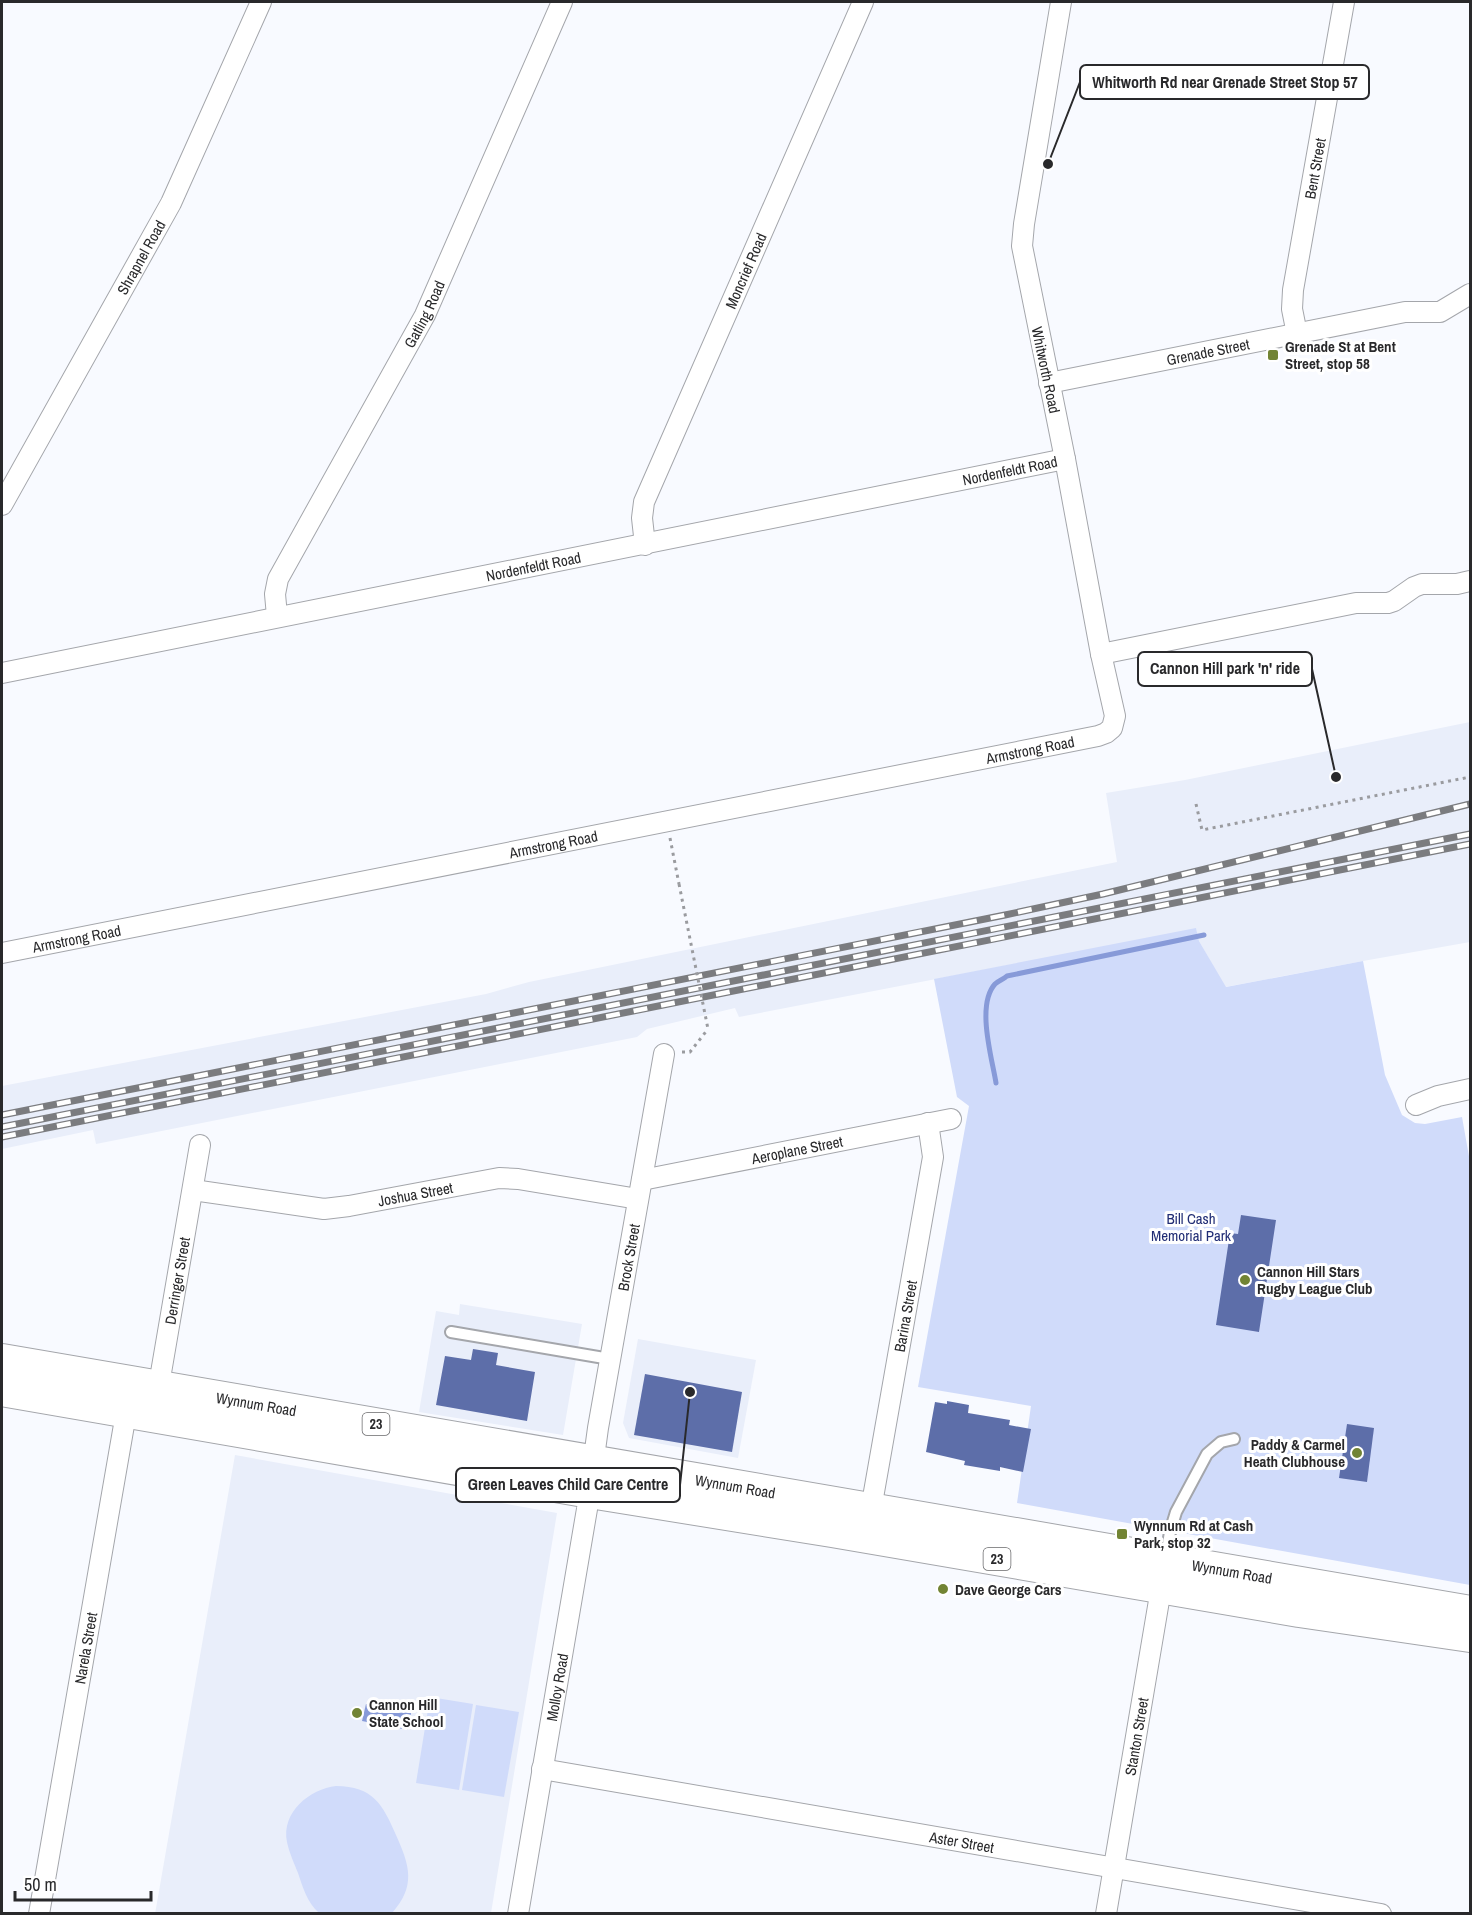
<svg xmlns="http://www.w3.org/2000/svg" width="1472" height="1915" font-family="'Archivo Narrow',sans-serif">
<style>
.built{fill:#e9eefa}
.green{fill:#d0dbfa}
.water{fill:#879ad8}
.lines{fill:none;stroke-linecap:round;stroke-linejoin:round}
.stream{stroke:#879ad8;stroke-width:5}
.building{fill:#5d6ea9}
.service-casing{stroke:#a4a6ab;stroke-width:14}
.minor-casing{stroke:#a4a6ab;stroke-width:22}
.primary-casing{stroke:#a4a6ab;stroke-width:34}
.path{stroke:#9a9b9f;stroke-width:3;stroke-dasharray:3 4.5;stroke-linecap:butt}
.service{stroke:#fff;stroke-width:10}
.minor{stroke:#fff;stroke-width:20}
.primary{stroke:#fff;stroke-width:32}
.rail-casing{stroke:#7b7c7f;stroke-width:7}
.rail{stroke:#fff;stroke-width:4.5;stroke-dasharray:14;stroke-linecap:butt}
.path-bridge{stroke:#9a9b9f;stroke-width:3;stroke-dasharray:3 4.5;stroke-linecap:butt}
.poi-dot{fill:#728434;stroke:#fff;stroke-width:2}
.labels{text-anchor:middle;dominant-baseline:central;stroke-width:6;stroke-linejoin:round;paint-order:stroke}
.shield{fill:#fff;stroke:#69696b;stroke-width:1.5}
.shield-label{font-size:14px;font-weight:bold;fill:#29292b}
.street-label{font-size:15px;fill:#29292b;stroke:#fff}
.poi-label{font-size:15px;font-weight:bold;fill:#29292b;stroke:#fff;text-anchor:start}
.park-label{font-size:15px;fill:#202c74;stroke:#fff}
.leader{fill:none;stroke:#29292b;stroke-width:2}
.callout-dot{fill:#29292b;stroke:#fff;stroke-width:2}
.callout{fill:#fff;stroke:#29292b;stroke-width:2}
.callout-label{font-size:16px;text-anchor:middle;font-weight:bold;fill:#29292b}
</style>
<rect width="100%" height="100%" fill="#f8faff"/>
<g class="built">
<path d="M1470,722V942L1363,961L1225,987L1199,941L1196,929L739,1017L735,1008L647,1029L637,1037L96,1144L93,1130L2,1149V1086L486,994L529,982L1117,862L1106,793L1185,780Z"/>
<path d="M460,1304L582,1324L563,1435L419,1412L436,1311L459,1315Z"/>
<path d="M638,1339L756,1360L738,1458L629,1438L623,1423Z"/>
<path d="M235,1455L557,1513L491,1913L155,1914Z"/>
</g>
<g class="green">
<path d="M1196,928L1199,941L1226,987L1363,961L1385,1075L1402,1115L1415,1123L1425,1124L1462,1117L1470,1162V1585L1017,1503L1031,1406L918,1387L969,1106L957,1097L934,979Z"/>
<path d="M430,1697L473,1704L459,1790L416,1783Z"/>
<path d="M476,1705L519,1712L504,1797L462,1790Z"/>
<path d="M336,1786C373,1786 383,1805 396,1835C410,1866 416,1886 392,1913H319C307,1902 303,1888 298,1873C294,1863 289,1852 287,1842C281,1812 310,1789 336,1786Z"/>
</g>
<path class="water" d="M366,1704L411,1713L408,1730L362,1721Z"/>
<g class="lines">
<path class="stream" d="M996,1083C992,1058 976,1005 995,984C998,981 1004,979 1007,976L1204,935"/>
</g>
<g class="building">
<path d="M1241,1215L1276,1220L1259,1332L1216,1325L1230,1233L1238,1234Z"/>
<path d="M473,1349L498,1353L496,1365L535,1372L527,1421L436,1405L445,1356L471,1360Z"/>
<path d="M645,1374L742,1392L732,1452L634,1435Z"/>
<path d="M947,1401L969,1405L968,1413L1010,1420L1009,1425L1031,1429L1023,1472L1000,1467V1471L964,1465L965,1461L926,1452L935,1402L947,1404Z"/>
<path d="M1347,1424L1374,1428L1367,1482L1339,1478Z"/>
</g>
<g class="lines">
<g class="service-casing">
<g id="service">
<path d="M451,1332L610,1359"/>
<path d="M1166,1556L1170,1532L1176,1512L1207,1454L1221,1442L1234,1439"/>
</g>
</g>
<g class="minor-casing">
<g id="minor">
<path id="s1" d="M1297,334L1292,309L1293,290L1344,2"/>
<path id="s2" d="M1049,383L1405,312H1440L1470,294"/>
<path id="s3" d="M2,505L171,203L261,2"/>
<path id="s4" d="M645,545L642,518L644,502L863,2"/>
<path id="s5" d="M277,616L275,594L278,579L425,315L562,2"/>
<path d="M1101,654L1356,603H1388L1394,601L1414,587L1422,584H1457L1470,581"/>
<path id="s6" d="M2,673L1065,459"/>
<path id="s7" d="M2,953L1098,736L1106,733L1112,728L1115,716L1101,654L1065,459L1022,246L1024,224L1061,2"/>
<path d="M1416,1105L1438,1096L1470,1089"/>
<path id="s8" d="M642,1180L951,1119"/>
<path id="s9" d="M193,1190L324,1209L349,1206L499,1178L518,1179L638,1199"/>
<path id="s10" d="M157,1396L200,1145"/>
<path id="s11" d="M871,1509L933,1157L928,1123"/>
<path id="s12" d="M542,1769L1381,1914"/>
<path id="s13" d="M39,1914L128,1402"/>
<path id="s14" d="M518,1914L587,1509L598,1428L664,1054"/>
<path id="s15" d="M1106,1914L1163,1577"/>
</g>
</g>
<g class="primary-casing">
<g id="primary">
<path id="s16" d="M2,1360L1470,1612"/>
<path d="M2,1390L590,1492L832,1531L1299,1611L1470,1636"/>
</g>
</g>
<g class="path">
<path d="M1196,804L1202,830L1470,777"/>
<path d="M670,838L679,884"/>
<path d="M682,1052H690L708,1029"/>
</g>
<use href="#service" class="service"/>
<use href="#minor" class="minor"/>
<use href="#primary" class="primary"/>
<g class="rail-casing">
<g id="rail">
<path d="M2,1115L1005,915L1103,894L1470,804"/>
<path d="M2,1127L1470,834"/>
<path d="M2,1137L1470,844"/>
</g>
</g>
<use href="#rail" class="rail"/>
<path class="path-bridge" d="M679,884L708,1029"/>
</g>
<g class="poi-dot">
<rect x="1267" y="349" width="12" height="12" rx="3"/>
<circle cx="1245" cy="1280" r="6"/>
<circle cx="1357" cy="1453" r="6"/>
<rect x="1116" y="1528" width="12" height="12" rx="3"/>
<circle cx="943" cy="1589" r="6"/>
<circle cx="357" cy="1713" r="6"/>
</g>
<g class="labels">
<g class="shield">
<rect x="362.5" y="1413" width="27" height="22" rx="4.5"/>
<rect x="983.5" y="1548" width="27" height="22" rx="4.5"/>
</g>
<g class="shield-label">
<text x="376" y="1424">23</text>
<text x="997" y="1559">23</text>
</g>
<g class="street-label">
<text stroke="none"><textPath href="#s1" startOffset="168">Bent Street</textPath></text>
<text stroke="none"><textPath href="#s3" startOffset="284">Shrapnel Road</textPath></text>
<text stroke="none"><textPath href="#s4" startOffset="296">Moncrief Road</textPath></text>
<text stroke="none"><textPath href="#s5" startOffset="340">Gatling Road</textPath></text>
<text stroke="none"><textPath href="#s2" startOffset="162">Grenade Street</textPath></text>
<text transform="translate(1046 370) rotate(78)">Whitworth Road</text>
<text stroke="none"><textPath href="#s6" startOffset="1028">Nordenfeldt Road</textPath></text>
<text stroke="none"><textPath href="#s6" startOffset="542">Nordenfeldt Road</textPath></text>
<text stroke="none"><textPath href="#s7" startOffset="1048">Armstrong Road</textPath></text>
<text stroke="none"><textPath href="#s7" startOffset="562">Armstrong Road</textPath></text>
<text stroke="none"><textPath href="#s7" startOffset="76">Armstrong Road</textPath></text>
<text stroke="none"><textPath href="#s8" startOffset="158">Aeroplane Street</textPath></text>
<text stroke="none"><textPath href="#s9" startOffset="225">Joshua Street</textPath></text>
<text stroke="none"><textPath href="#s14" startOffset="666">Brock Street</textPath></text>
<text stroke="none"><textPath href="#s10" startOffset="117">Derringer Street</textPath></text>
<text stroke="none"><textPath href="#s11" startOffset="196">Barina Street</textPath></text>
<text stroke="none"><textPath href="#s16" startOffset="258">Wynnum Road</textPath></text>
<text stroke="none"><textPath href="#s16" startOffset="744">Wynnum Road</textPath></text>
<text stroke="none"><textPath href="#s16" startOffset="1248">Wynnum Road</textPath></text>
<text stroke="none"><textPath href="#s13" startOffset="270">Narela Street</textPath></text>
<text stroke="none"><textPath href="#s14" startOffset="230">Molloy Road</textPath></text>
<text stroke="none"><textPath href="#s15" startOffset="180">Stanton Street</textPath></text>
<text stroke="none"><textPath href="#s12" startOffset="426">Aster Street</textPath></text>
</g>
<g class="poi-label">
<text x="1285" y="346">Grenade St at Bent<tspan x="1285" dy="17">Street, stop 58</tspan></text>
<text x="1257" y="1271">Cannon Hill Stars<tspan x="1257" dy="17">Rugby League Club</tspan></text>
<text x="1345" y="1444" text-anchor="end">Paddy &amp; Carmel<tspan x="1345" dy="17">Heath Clubhouse</tspan></text>
<text x="1134" y="1525">Wynnum Rd at Cash<tspan x="1134" dy="17">Park, stop 32</tspan></text>
<text x="955" y="1589">Dave George Cars</text>
<text x="369" y="1704">Cannon Hill<tspan x="369" dy="17">State School</tspan></text>
</g>
<g class="park-label">
<text x="1191" y="1218">Bill Cash<tspan x="1191" dy="17">Memorial Park</tspan></text>
</g>
</g>
<path class="leader" d="M1048 164L1080 82M1336 777L1312 669M690 1392L680 1485"/>
<g class="callout-dot">
<circle cx="1048" cy="164" r="6"/>
<circle cx="1336" cy="777" r="6"/>
<circle cx="690" cy="1392" r="6"/>
</g>
<g class="callout">
<rect x="1080" y="65" width="289" height="34" rx="6"/>
<rect x="1138" y="652" width="174" height="34" rx="6"/>
<rect x="456" y="1468" width="224" height="34" rx="6"/>
</g>
<g class="callout-label">
<text x="1225" y="88">Whitworth Rd near Grenade Street Stop 57</text>
<text x="1225" y="674">Cannon Hill park 'n' ride</text>
<text x="568" y="1490">Green Leaves Child Care Centre</text>
</g>
<rect width="1472" height="1915" fill="none" stroke="#29292b" stroke-width="6"/>
<path d="M15 1891v9h136v-9" fill="none" stroke="#29292b" stroke-width="3"/>
<text x="24" y="1891" font-size="18" fill="#29292b" stroke="#ffffff" stroke-width="4.5" paint-order="stroke">50 m</text>
</svg>
